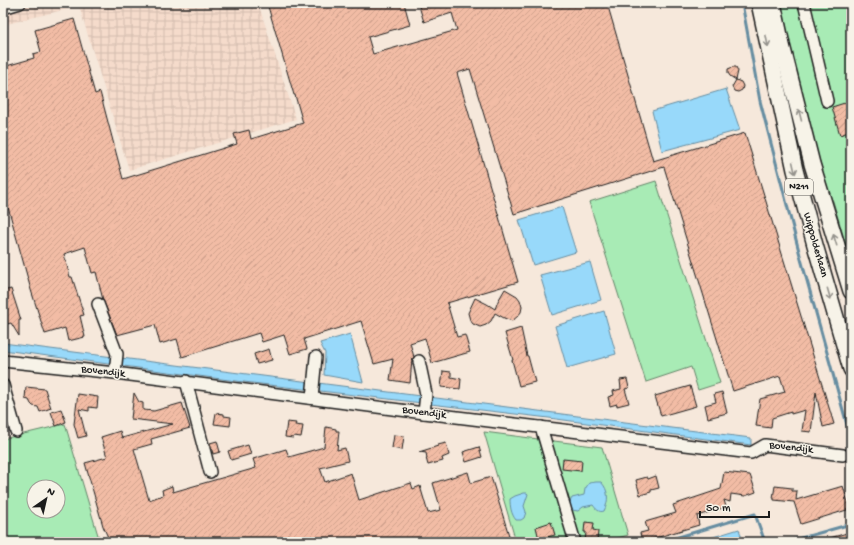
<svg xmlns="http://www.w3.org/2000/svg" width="854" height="545" font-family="'Gochi Hand',sans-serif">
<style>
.industrial{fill:url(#industrial-grid)}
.green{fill:#a8ebb5;stroke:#628468;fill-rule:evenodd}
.water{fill:#98d9fa;stroke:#668da1}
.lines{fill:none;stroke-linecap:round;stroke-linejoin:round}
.stream{stroke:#668da1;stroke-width:3}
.building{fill:url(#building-hatch);stroke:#1c1c1c}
.minor-casing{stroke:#1c1c1c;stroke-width:14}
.major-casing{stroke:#1c1c1c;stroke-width:18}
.minor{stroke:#f7f3e8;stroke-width:11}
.major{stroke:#f7f3e8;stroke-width:15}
.oneway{stroke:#94928c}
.labels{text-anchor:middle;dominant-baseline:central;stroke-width:3;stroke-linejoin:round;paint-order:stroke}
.shield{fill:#f7f3e8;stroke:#5e5c59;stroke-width:1}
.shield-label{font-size:10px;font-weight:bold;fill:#1c1c1c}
.street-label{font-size:11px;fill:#1c1c1c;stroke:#f7f3e8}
</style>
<defs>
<pattern id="industrial-grid" width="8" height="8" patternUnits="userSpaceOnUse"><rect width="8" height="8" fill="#f5dbcb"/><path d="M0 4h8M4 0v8" fill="none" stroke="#d1bbae"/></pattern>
<pattern id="building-hatch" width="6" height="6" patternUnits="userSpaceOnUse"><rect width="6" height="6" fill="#f2bca5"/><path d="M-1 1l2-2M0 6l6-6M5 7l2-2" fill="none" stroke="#cfa18d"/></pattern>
</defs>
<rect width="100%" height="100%" fill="#f6e8db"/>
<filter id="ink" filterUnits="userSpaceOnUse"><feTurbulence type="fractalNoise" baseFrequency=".025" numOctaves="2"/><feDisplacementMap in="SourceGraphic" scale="8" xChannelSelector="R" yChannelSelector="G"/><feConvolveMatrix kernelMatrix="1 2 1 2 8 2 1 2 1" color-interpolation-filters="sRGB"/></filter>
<g filter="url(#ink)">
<path class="industrial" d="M3,3H258L296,119L129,170L79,6L3,25Z"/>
<g class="green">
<path d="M779,3H851V262L833,201L827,191L801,99Z"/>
<path d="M656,181L720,383L698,390L691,367L646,382L589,202Z"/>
<path d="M65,424L100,542H3V439ZM34,487H58V511H34Z"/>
<path d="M484,432L538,439L569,542H516Z"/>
<path d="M546,440L602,447L628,535L605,542H576Z"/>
</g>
<g class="water">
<path d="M726,89L740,130L662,151L652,111Z"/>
<path d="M562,207L576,252L533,265L519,220Z"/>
<path d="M590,262L601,300L552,315L540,275Z"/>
<path d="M604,311L616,354L567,368L555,326Z"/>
<path d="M350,334L363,382L324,375L325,353L320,343Z"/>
<path d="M3,343L751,438V445L549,418L244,382L3,350Z"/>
<path d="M596,482H601C609,490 609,501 604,511C599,513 596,509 593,505L583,507L578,511L572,510L569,506L570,502L572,498L584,495L585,489L589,483Z"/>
<path d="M524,493H527L528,494L524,506L526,512L524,518L521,520H516C511,514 510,506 510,499L515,496Z"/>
<path d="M739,529L743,542H697Z"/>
</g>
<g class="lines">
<g class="stream">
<path d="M742,3L760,101L801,259L851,439"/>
<path d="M662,542L755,514L765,542"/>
<path d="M787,542L851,524"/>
</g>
</g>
<g class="building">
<path d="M267,3H404L410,25L368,37L373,54L457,30L452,13L424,22L418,3H607L653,161L745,133L834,424L823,427L816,392L811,432L802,431L805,410L791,414V412L772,418L771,428L756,426L760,399L785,392L780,376L733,391L664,167L514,214L470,69L457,73L518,282L447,303L457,337L465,335L470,352L432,363L425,338L410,343L414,357L412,359L410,383L390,380L393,359L374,364L361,321L304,339L307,349L290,354L284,335L262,342L259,333L182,357L177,339L160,344L155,325L117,335L103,300L96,272L92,273L85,247L64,254L70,277H72L84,315L80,316L85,337L68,341L65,328L45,334L31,290L3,189V67L34,58L33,54L41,52L35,30L74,19L95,94L100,92L123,179L237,144L234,134L249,130L251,139L303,123L295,95H294Z"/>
<path d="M733,67H736L738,71L736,80L741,82L743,86L742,90L738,92L734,91L732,87L736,80L730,76L728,73V69Z"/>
<path d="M851,101V131L840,135L832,107Z"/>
<path d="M11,289L21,320H19V336L11,323L3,325V291Z"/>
<path d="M505,289L517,296L520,300L522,307L521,312L518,316L512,321L504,318L495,313L491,321L486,325L480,327L473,324L470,320L468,313L475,298L487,304L495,309L498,301Z"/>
<path d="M521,328L527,356H528L535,382L519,386L512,360H513L505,333Z"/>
<path d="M269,349L272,360L257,364L254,354Z"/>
<path d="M443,371L451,372V377L461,379L460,389L441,387Z"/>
<path d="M627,379L629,388L625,389L629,403L617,406V404L610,406L608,397L614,395L613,391L621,389L620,380Z"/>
<path d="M690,386L696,406L661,416L655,396Z"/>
<path d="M26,387L45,389L51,408L40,412L38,407L33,406L31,404L29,400L25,399Z"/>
<path d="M722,392L727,413L708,418L705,405L716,402L714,394Z"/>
<path d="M134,393L139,402L143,403V410L154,411L182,403L190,428L151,439L152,444L134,449L149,500L163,495L162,490L172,486L173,492L256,468L253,459L286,449L289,457L324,447L326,427L336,429V431H339L337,450L345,448L348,461L320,468L325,482L351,473L359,500L411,483L413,489L420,486L428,513L441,510L433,483L468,472L471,483L491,477L511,542H110L103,526L85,463L107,457L101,437L120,431L122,438L173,424L131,419Z"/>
<path d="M78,394L98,397L97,408L89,407V411L79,409L86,436L78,438L74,424Z"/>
<path d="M61,409L66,422L56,426L51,412Z"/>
<path d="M216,413L224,414V416L231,417L230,426L214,424Z"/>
<path d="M287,422L296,423L295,425L303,426L301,437L294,436L293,438L285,437Z"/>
<path d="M394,435L404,436L402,450L392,448Z"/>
<path d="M217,441L220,452L213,454L210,443Z"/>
<path d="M446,443L449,455L442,458L443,461L428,465L426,458H427L426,453L419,452L438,446V445Z"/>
<path d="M248,445L251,454L231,460L228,451Z"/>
<path d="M479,447L482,457L466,462L463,452Z"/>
<path d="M563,459L582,461L581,471L562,469Z"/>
<path d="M724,472L750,475L756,492L745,496L731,494L730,502L724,500L726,507L697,516L699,525L642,542L640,533L648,531L645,522L676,513L673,505L721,489Z"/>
<path d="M656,476L659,488L651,490V492L640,495L636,480L647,477L648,479Z"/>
<path d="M775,486L792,488V491H797L796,500L843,486L850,509L801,524L794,502L774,500V498H773Z"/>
<path d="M551,522L555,535L539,539L536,527Z"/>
<path d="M585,522L594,523L593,530L598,531L597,542H585L586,532H584Z"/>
<path d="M847,533L850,542H823V540Z"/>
</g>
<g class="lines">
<g class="minor-casing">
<g id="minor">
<path d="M804,3L827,101"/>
<path d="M3,8L20,3"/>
<path d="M98,304L117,354L115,373"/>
<path d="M3,361L115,373L408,411L751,453L765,445L843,455"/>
<path d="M419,361L426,394L424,413"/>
<path d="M186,381L210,472"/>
<path d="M3,385L16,431"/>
<path d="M312,398L316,357"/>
<path d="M541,427L575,542"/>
</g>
</g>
<g class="major-casing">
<g id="major">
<path d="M759,3L795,170L815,245L851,369"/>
<path d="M773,3L782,45L812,164L851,291"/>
</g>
</g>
<use href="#minor" class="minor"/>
<use href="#major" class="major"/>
</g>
<defs><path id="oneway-shaft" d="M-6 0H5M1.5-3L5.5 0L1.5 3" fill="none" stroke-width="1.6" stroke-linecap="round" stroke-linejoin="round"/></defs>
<g class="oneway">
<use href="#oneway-shaft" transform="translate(767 41) rotate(79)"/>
<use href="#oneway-shaft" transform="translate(800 115) rotate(-104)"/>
<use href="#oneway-shaft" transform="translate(794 168) rotate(77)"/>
<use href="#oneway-shaft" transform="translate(835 240) rotate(-107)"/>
<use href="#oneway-shaft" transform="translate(829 294) rotate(74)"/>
</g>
</g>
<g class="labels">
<rect class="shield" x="785" y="179" width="28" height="16" rx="3"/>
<g class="shield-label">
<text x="799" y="187">N211</text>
</g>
<g class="street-label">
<text transform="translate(815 245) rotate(74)">Wippolderlaan</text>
<text transform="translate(103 372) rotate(6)">Bovendijk</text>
<text transform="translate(424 413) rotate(7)">Bovendijk</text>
<text transform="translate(791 448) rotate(6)">Bovendijk</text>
</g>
</g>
<rect width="854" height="545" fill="none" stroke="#f7f3e8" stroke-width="16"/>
<rect x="8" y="8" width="838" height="529" fill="none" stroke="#1c1c1c" stroke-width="1.5" filter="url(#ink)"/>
<g transform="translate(46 499) rotate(34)"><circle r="19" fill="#f7f3e8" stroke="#9f9d96"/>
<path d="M0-3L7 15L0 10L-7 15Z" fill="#1c1c1c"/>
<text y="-6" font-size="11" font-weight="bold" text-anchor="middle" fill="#1c1c1c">N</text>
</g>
<path d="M700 511v6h69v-6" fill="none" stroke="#1c1c1c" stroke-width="2"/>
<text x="706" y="511" font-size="12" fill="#1c1c1c" stroke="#f7f3e8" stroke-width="3" paint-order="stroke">50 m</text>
</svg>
